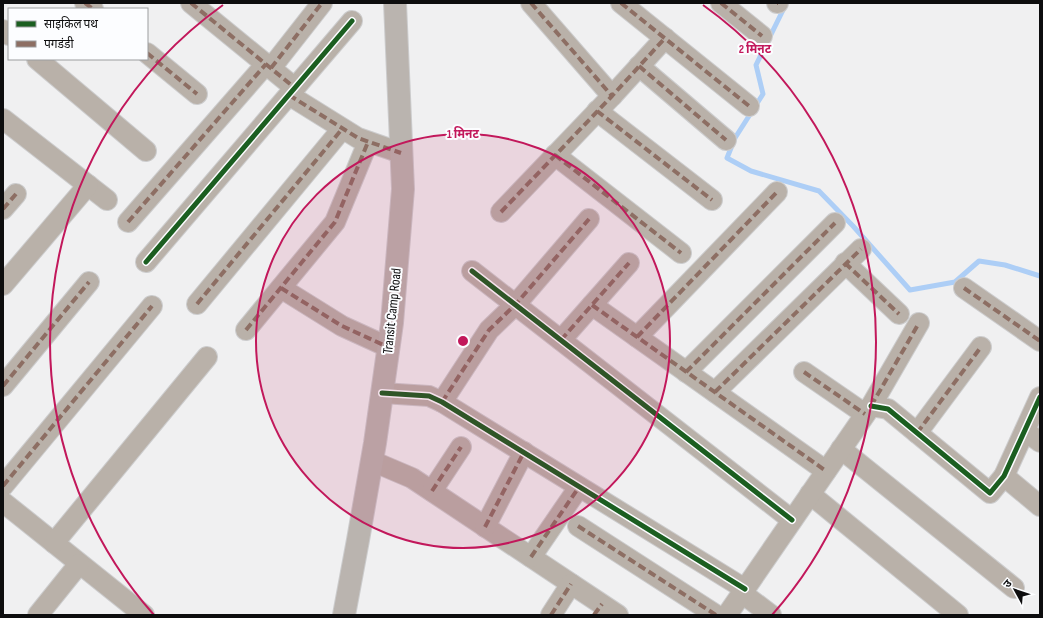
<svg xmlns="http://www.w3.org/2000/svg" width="1043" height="618" font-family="'Sofia Sans Condensed','Noto Sans Devanagari',sans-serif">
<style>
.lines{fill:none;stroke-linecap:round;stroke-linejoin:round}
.stream{stroke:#adcef6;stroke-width:5}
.minor-casing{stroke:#cccccd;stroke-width:22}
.major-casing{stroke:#cccccd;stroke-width:24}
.minor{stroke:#b9b1a9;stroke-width:20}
.major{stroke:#bab4af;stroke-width:22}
.quiet{stroke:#8d6e63;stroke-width:4;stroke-dasharray:8 4;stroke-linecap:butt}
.cycleway-casing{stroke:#fcfdff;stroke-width:8}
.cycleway{stroke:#1b5e20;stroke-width:5}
.ring{fill:none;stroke:#c2185b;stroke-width:2}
.labels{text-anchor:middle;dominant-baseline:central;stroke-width:4;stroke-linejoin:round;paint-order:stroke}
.street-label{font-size:14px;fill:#0d0d0e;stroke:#fcfdff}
.centre{fill:#c2185b;stroke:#fcfdff;stroke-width:2}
.ring-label{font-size:12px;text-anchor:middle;font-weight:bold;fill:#c2185b;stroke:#fcfdff;stroke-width:4;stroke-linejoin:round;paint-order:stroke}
</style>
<rect width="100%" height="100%" fill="#f0f0f1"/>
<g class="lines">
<path class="stream" d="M785,6L756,65L763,94L735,138L727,158L751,171L819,191L853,226L910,290L955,282L979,261L1005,265L1040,276"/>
<g class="minor-casing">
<g id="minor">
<path d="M85,3L93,9"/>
<path d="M191,3L295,88"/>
<path d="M531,3L612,96"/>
<path d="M621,3L749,106"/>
<path d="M721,3L762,36"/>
<path d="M777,3H778"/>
<path d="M3,30L9,35"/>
<path d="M147,53L197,94"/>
<path d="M37,59L146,151"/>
<path d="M639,66L726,140"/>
<path d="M271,68L322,3"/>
<path d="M289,95L358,138L401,153"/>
<path d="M597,111L712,200"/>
<path d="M3,119L107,200"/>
<path d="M555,155L681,253"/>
<path d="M3,209L16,194"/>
<path d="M501,212L612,96L665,38"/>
<path d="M128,222L266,64"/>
<path d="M146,262L352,21"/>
<path d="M845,263L899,314"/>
<path d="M472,271L792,520"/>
<path d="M3,285L88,185"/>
<path d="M281,288L342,326L388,347"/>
<path d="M964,288L1040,341"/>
<path d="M197,304L342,129"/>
<path d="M592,305L826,471"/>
<path d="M246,330L335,222L368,142"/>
<path d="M637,337L777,192"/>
<path d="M561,340L629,263"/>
<path d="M686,372L835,223"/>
<path d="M804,372L865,414"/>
<path d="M3,386L89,282"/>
<path d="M715,392L861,249"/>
<path d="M382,393L429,396L442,402L745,589"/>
<path d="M442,402L489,330L516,304L589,219"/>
<path d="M871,406L888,409L990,493L1004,476L1040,397"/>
<path d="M1025,431L1040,442"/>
<path d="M917,433L981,347"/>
<path d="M841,449L1014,588"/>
<path d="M372,461L412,478L618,615"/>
<path d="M1004,476L1040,506"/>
<path d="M3,486L152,306"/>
<path d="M432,491L461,447"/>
<path d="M810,494L958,615"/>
<path d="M3,502L144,615"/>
<path d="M578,526L716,615"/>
<path d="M485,527L524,452"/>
<path d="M54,543L207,357"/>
<path d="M531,557L579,487"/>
<path d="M742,593L771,615"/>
<path d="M38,615L79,564"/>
<path d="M551,615L571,584"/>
<path d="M727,615L871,406L919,323"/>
</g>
</g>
<g class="major-casing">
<path id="major" d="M344,615L358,540L375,443L392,323L403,189L395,3"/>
</g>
<use href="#minor" class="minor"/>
<use href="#major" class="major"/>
<g class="quiet">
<path d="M85,3L93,9"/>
<path d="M191,3L295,88"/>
<path d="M531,3L612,96"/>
<path d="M621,3L749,106"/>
<path d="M721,3L762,36"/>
<path d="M777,3H778"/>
<path d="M147,53L197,94"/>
<path d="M639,66L726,140"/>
<path d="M271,68L322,3"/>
<path d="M289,95L358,138L401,153"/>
<path d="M597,111L712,200"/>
<path d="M555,155L681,253"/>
<path d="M3,209L16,194"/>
<path d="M501,212L612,96L665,38"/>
<path d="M128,222L266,64"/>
<path d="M845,263L899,314"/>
<path d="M281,288L342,326L388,347"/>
<path d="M964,288L1040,341"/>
<path d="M197,304L342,129"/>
<path d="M592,305L826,471"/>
<path d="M246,330L335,222L368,142"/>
<path d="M637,337L777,192"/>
<path d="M561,340L629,263"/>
<path d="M686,372L835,223"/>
<path d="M804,372L865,414"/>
<path d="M3,386L89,282"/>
<path d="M715,392L861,249"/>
<path d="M442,402L489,330L516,304L589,219"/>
<path d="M871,406L919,323"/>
<path d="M917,433L981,347"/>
<path d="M3,486L152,306"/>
<path d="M432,491L461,447"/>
<path d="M578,526L716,615"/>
<path d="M485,527L524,452"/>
<path d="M531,557L579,487"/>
<path d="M551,615L571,584"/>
<path d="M594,615L602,604"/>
</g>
<g class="cycleway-casing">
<g id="cycleway">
<path d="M146,262L352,21"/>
<path d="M472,271L792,520"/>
<path d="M382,393L429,396L442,402L745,589"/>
<path d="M871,406L888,409L990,493L1004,476L1040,397"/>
</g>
</g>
<use href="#cycleway" class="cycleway"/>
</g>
<circle cx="463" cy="341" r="207" fill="#c2185b" fill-opacity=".12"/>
<g class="ring">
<circle cx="463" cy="341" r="207"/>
<path d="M154 615A413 413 0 0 1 223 5M703 5A413 413 0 0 1 772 615"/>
</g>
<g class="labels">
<g class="street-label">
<text transform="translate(392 311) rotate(-84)">Transit Camp Road</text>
</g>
</g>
<circle cx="463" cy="341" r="6" class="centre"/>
<g class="ring-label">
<text x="755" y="53">2 मिनट</text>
<text x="463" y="138">1 मिनट</text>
</g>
<rect width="1043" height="618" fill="none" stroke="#0d0d0e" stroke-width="8"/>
<rect x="8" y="8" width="140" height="52" fill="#fcfdff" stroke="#9c9d9f"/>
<rect x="16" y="21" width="20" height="6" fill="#1b5e20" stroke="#9c9d9f"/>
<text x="44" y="28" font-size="12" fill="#0d0d0e">साइकिल पथ</text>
<rect x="16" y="41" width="20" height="6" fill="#8d6e63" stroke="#9c9d9f"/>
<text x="44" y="48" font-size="12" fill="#0d0d0e">पगडंडी</text>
<g transform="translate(1015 590) rotate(310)" stroke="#fcfdff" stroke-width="3" paint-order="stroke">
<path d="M0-3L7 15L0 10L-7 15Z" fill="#0d0d0e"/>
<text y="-6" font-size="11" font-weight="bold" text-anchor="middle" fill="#0d0d0e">उ</text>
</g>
</svg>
